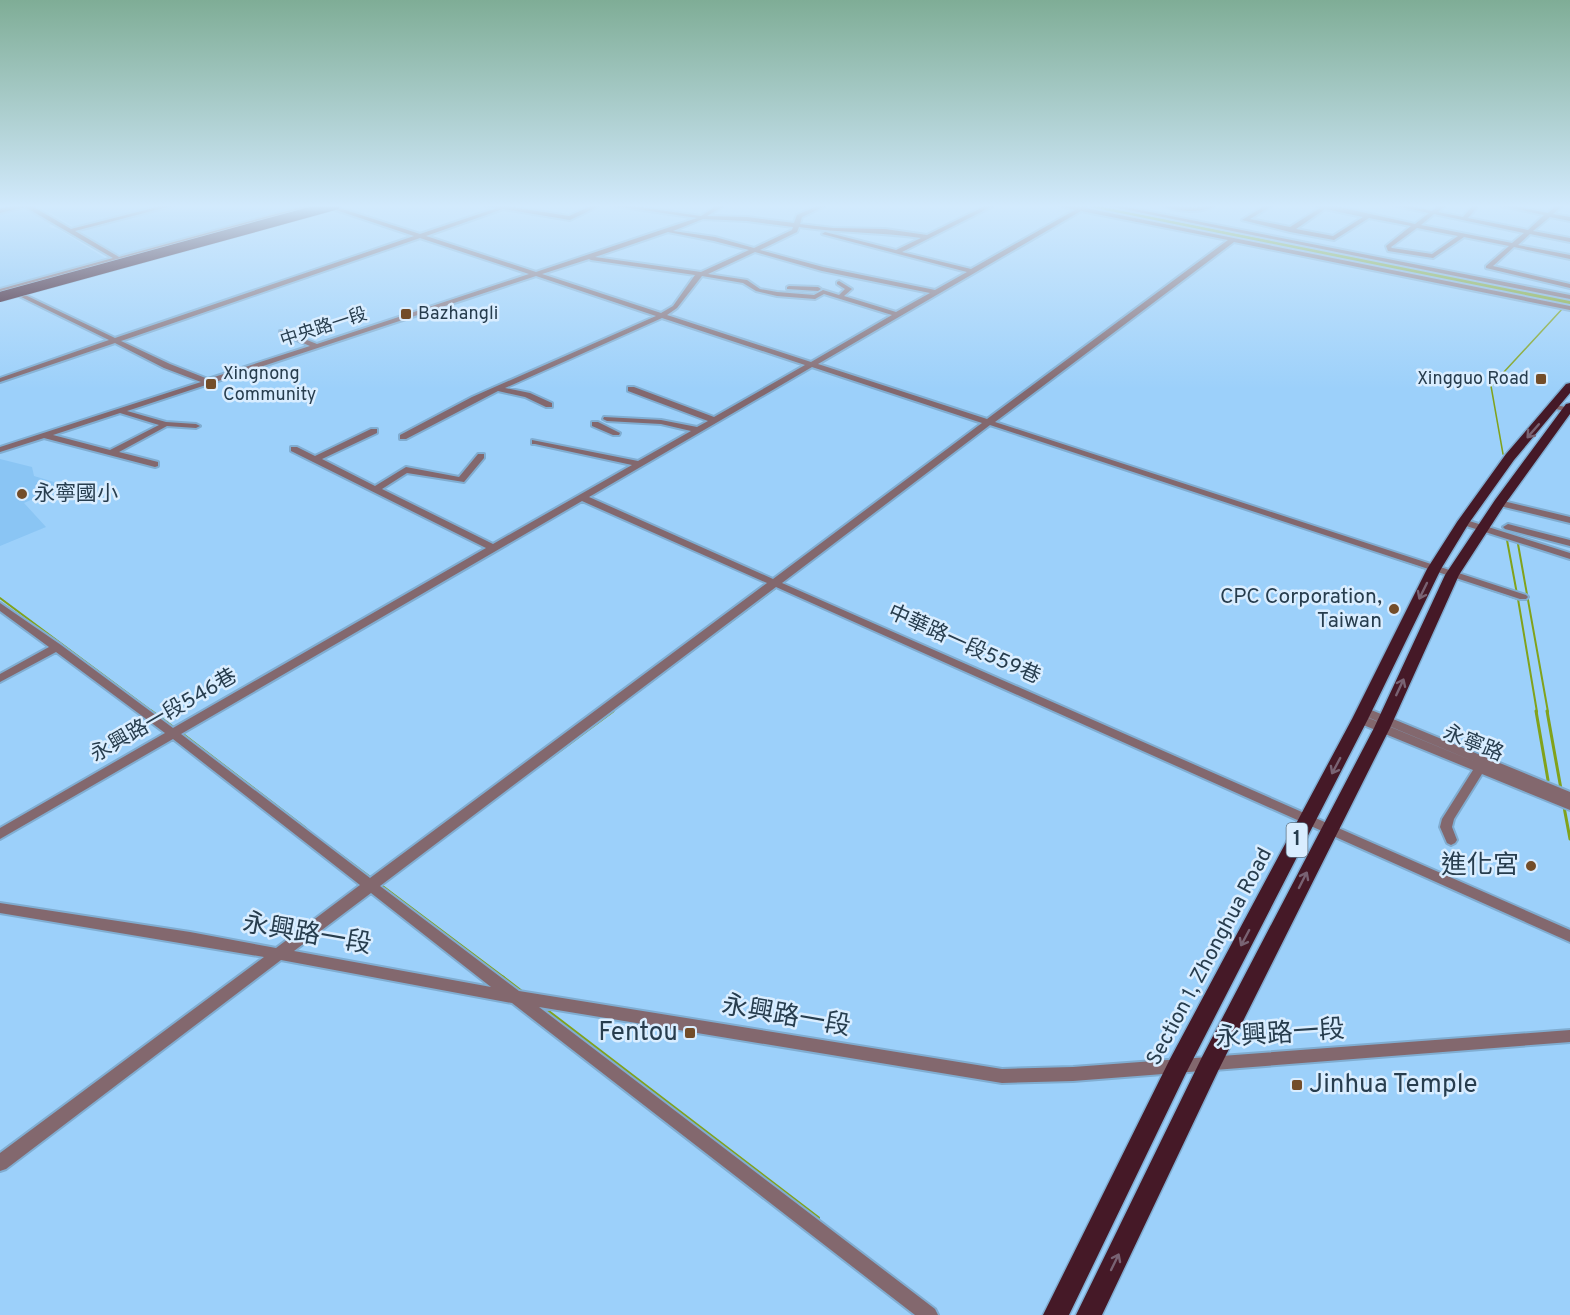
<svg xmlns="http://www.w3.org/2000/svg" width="1570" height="1315" font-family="Overpass,'Noto Sans TC',sans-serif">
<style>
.built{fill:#8ac5f4}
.water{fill:#81a21b}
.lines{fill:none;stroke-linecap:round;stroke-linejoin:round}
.stream-far3{stroke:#81a21b;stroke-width:1.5}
.stream-far2{stroke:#81a21b;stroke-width:2}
.stream-far1{stroke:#81a21b;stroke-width:3}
.stream{stroke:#81a21b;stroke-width:4}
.minor-casing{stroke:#80add1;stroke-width:4}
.major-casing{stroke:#80add1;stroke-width:3}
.minor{fill:#83686e;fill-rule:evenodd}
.major{fill:#451927;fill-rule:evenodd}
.highway-bridge-casing{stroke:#80add1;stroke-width:11;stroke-linecap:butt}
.highway-bridge{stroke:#2d0010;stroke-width:10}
.oneway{stroke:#796373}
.poi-dot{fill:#734d29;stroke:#d9edff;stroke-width:2}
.labels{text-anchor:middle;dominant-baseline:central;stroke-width:5;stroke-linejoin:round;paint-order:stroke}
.far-poi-label{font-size:18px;fill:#273d4e;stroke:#d9edff;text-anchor:start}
.far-street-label{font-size:18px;fill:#273d4e;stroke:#d9edff}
.shield{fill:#d9edff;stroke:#5c7283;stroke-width:1.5}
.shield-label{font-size:20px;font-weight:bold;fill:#273d4e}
.poi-label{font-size:21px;fill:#273d4e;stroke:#d9edff;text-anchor:start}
.street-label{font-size:21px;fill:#273d4e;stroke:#d9edff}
.near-poi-label{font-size:26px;fill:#273d4e;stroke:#d9edff;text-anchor:end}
.near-street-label{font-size:26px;fill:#273d4e;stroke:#d9edff}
</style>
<rect width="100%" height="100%" fill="#9cd0fa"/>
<g class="built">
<path d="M41,205H169L80,227H74L40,207Z"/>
<path d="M176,205H311L128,254H117L79,233L85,229Z"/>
<path d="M27,210L51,224L49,226L51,228L58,229L105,258L0,288V214Z"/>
<path d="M0,459L32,467L34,476L64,485L24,503L46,527L0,546Z"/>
</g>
<path class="water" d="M1069,205H1095L1570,300V306Z"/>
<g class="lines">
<g class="stream-far3">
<path d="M340,208L690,323"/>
<path d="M335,210L396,230"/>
<path d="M1503,454L1491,386L1564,307"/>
<path d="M889,502L1229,245"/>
</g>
<g class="stream-far2">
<path d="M1271,517L1427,569"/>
<path d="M1507,540L1517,594"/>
<path d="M1518,544L1548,712"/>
<path d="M796,572L890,501"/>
<path d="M1456,578L1518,599"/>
<path d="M0,598L153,712"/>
<path d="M1518,599L1537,712"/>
<path d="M611,712L777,587"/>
</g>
<g class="stream-far1">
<path d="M151,711L174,728"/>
<path d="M1536,711L1548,780"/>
<path d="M1547,711L1561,789"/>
<path d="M181,733L305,828"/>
<path d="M539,766L613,711"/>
<path d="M1564,807L1570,839"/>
<path d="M328,846L372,879"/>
<path d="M379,884L504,978"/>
</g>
<g class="stream">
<path d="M502,977L523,993"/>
<path d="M542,1007L818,1218"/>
</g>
<g class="minor-casing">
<g id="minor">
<path d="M18,205H30L71,229L165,205H175L75,231L119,257L309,205H319L0,293V289L113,258L25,207L0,213V209Z"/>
<path d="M321,205H330L420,234L497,208L483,205H498L569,216L593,205H601L570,220L503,209L426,236L536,272L697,218L609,205H625L701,216L718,205H725L707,216L747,217L794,223L797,215L819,205H827L802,217L800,224L833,228L885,229L927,235L987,205H995L902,252L971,269L1075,210L1058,205L1079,207L1090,205L1085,208L1570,306V310L1234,242L995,422L1526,595L1528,597L1526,599H1520L990,425L782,583L1570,930V942L776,587L380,886L519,991L1002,1069L1073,1067L1570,1030V1042L1073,1081L1002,1083L539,1007L935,1309L938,1315H915L512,1003L281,960L6,1169L0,1171V1153L264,957L0,913V903L190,932L276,948L360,885L173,739L0,839V828L165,733L56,652L0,682V674L49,647L0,611V603L61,645L173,728L486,548L291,451V447H297L315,456L371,429H377V433L322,459L375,486L406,467L459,477L478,454H484V458L464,482L407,473L382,489L493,544L632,465L535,444H532V440L638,461L691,431L661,424L607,421L603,419L604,417L661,420L697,427L708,421L628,391V387H634L714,417L805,365L662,318L505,388L530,393L552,403V407H546L525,397L498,391L406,439H400V435L472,397L656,316L536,276L127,411L166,422L196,424L200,426L196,428L167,426L119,452L158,462V466L155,467L44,438L0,452V447L201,382L164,368L115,343L0,382V378L109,340L17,295V293H21L115,338L414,236ZM1081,211L1228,240L987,419L818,364ZM703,219L747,221L793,227L792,230L754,248L715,237L673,231ZM799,227C840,233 881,232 921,238L896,250L825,232L822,234L967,272L935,290L823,267L760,250L797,232ZM668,232L714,241L749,250L701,272L595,257ZM420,238L529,274L317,344L284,331H280V333L310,346L208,379L170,364L121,341ZM755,252L822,271L930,293L896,312L844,296L852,289L839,281L837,282V284L845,289L839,295L823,290L814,295L777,292L760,289L747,280L708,274ZM589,259L591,260L695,275L673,306L661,313L542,274ZM702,276L743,283L756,291L777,296L815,299L824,294L892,315L811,362L667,315L677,308ZM812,367L982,423L773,579L589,497ZM120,413L159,425L110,450L53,435ZM582,501L767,583L370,878L181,734ZM371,893L491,987L294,951Z"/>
<path d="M1103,205H1115L1570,295V299Z"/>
<path d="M1161,205L1195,208L1216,205C1200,214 1178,212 1161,205Z"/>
<path d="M1266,205H1273L1250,219L1290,227L1320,208L1312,205H1330L1415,224L1429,213L1392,205H1404L1432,211L1439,205H1446L1438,212L1463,217L1473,205H1479L1468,218L1528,230L1544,215L1498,205H1510L1548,213L1557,205H1563L1553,214L1570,217V221L1550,217L1533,231L1570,238V242L1530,234L1518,245L1570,255V259L1514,247L1493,266L1570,284V288L1486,268V266L1509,246L1464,237L1433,258L1388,251L1386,246L1411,226L1369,218L1334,240L1290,232L1242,220ZM1325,209L1363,217L1333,236L1296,229ZM1434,214L1524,233L1512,243L1421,225ZM1417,228L1458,236L1432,254L1392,248L1391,247Z"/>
<path d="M789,286L818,287L821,289L818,291L787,289V287Z"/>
<path d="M1551,404L1570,408V412L1551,408Z"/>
<path d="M592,422H598L620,433L619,435H613L592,426Z"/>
<path d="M1499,500L1570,517V523L1496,505L1495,503Z"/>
<path d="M1463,519L1570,553V559L1460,524L1459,522Z"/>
<path d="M1508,524L1570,540V546L1505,529L1503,527Z"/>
<path d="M1364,707L1570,792V810L1482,774L1454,819L1452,827L1457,840L1455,843L1451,845L1447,843L1440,827L1442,819L1473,770L1356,722L1354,719L1356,716H1364L1480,764L1360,714L1358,711L1360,708Z"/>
</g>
</g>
<g class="major-casing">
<g id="major">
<path d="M1570,383V393L1514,460L1469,523L1441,569L1368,719L1186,1073L1069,1315H1043L1170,1059L1352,719L1427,569L1457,522L1506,454L1566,384Z"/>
<path d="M1570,403V414L1505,504L1459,575L1390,728L1218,1071L1102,1315H1076L1202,1057L1374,728L1445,575L1495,500L1566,404Z"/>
</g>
</g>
<use href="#minor" class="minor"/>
<use href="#major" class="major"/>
<g class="highway-bridge-casing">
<path id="highway-bridge" d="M0,297L335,205"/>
</g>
<use href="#highway-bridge" class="highway-bridge"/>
</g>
<defs><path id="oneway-shaft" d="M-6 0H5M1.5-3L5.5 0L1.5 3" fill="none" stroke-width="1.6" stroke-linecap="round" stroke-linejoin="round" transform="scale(1.5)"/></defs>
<g class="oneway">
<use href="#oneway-shaft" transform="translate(1533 431) rotate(131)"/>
<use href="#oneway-shaft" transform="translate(1423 591) rotate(116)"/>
<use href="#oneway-shaft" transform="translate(1400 687) rotate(-65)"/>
<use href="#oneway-shaft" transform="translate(1336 766) rotate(118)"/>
<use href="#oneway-shaft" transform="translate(1303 880) rotate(-63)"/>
<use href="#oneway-shaft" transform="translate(1245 938) rotate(118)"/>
<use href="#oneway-shaft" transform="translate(1115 1262) rotate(-64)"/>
</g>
<linearGradient id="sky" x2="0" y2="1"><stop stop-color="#7fad96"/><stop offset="0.53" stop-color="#d2eafd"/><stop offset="1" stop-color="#d2eafd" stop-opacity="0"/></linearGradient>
<rect width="1570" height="389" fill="url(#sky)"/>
<g class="poi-dot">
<rect x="400" y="308" width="12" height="12" rx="3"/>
<rect x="1535" y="373" width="12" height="12" rx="3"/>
<rect x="205" y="378" width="12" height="12" rx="3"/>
<circle cx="22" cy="494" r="6"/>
<circle cx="1394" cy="609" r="6"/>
<circle cx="1531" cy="866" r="6"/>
<rect x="684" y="1027" width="12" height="12" rx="3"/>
<rect x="1291" y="1079" width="12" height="12" rx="3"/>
</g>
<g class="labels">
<g class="far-poi-label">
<text x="418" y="314">Bazhangli</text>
<text x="223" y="374">Xingnong<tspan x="223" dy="21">Community</tspan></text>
<text x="1529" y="379" text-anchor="end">Xingguo Road</text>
</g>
<g class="far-street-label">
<text transform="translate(324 328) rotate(-18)">中央路一段</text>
</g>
<rect class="shield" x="1286.5" y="823" width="21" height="34" rx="4.5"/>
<g class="shield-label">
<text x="1297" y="840">1</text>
</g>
<g class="poi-label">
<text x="34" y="494">永寧國小</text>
<text x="1382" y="597" text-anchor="end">CPC Corporation,<tspan x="1382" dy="24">Taiwan</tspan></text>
</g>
<g class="street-label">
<text transform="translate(964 645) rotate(24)">中華路一段559巷</text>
<text transform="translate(164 716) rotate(-30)">永興路一段546巷</text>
<text transform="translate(1473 744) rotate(22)">永寧路</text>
<text transform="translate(1210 957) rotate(-62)">Section 1, Zhonghua Road</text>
</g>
<g class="near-poi-label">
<text x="1519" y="866">進化宮</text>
<text x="678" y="1033">Fentou</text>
<text x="1309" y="1085" text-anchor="start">Jinhua Temple</text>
</g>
<g class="near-street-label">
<text transform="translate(307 935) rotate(10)">永興路一段</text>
<text transform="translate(786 1017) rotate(10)">永興路一段</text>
<text transform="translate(1280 1035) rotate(-4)">永興路一段</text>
</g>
</g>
</svg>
